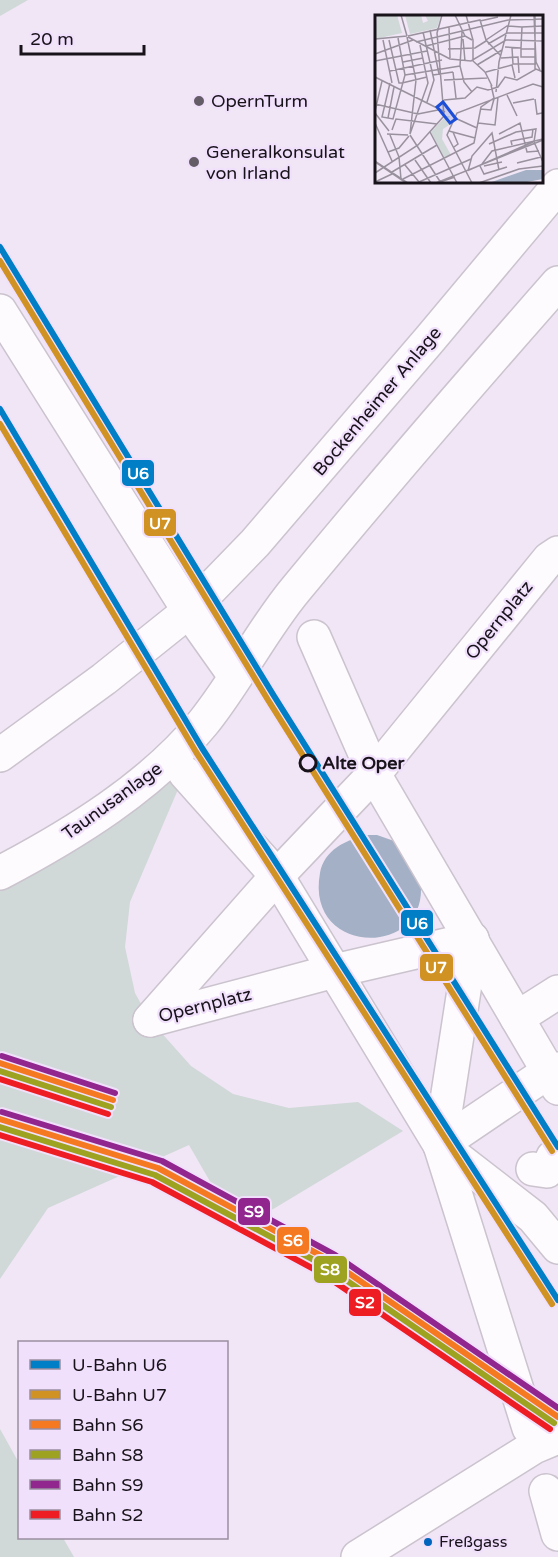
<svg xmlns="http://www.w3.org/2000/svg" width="558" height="1557" font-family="'Varela Round',sans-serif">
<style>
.green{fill:#d0d8d8}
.water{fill:#a4b0c5}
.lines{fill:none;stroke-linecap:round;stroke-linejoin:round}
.minor-casing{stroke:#cbc3ce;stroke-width:36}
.major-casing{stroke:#cbc3ce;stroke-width:36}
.minor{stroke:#fdfbfe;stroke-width:33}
.major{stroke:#fdfbfe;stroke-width:33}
.rail-1-casing{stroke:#f1e0fb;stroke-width:10}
.rail-2-casing{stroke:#f1e0fb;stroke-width:10}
.rail-3-casing{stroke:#f1e0fb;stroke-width:10}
.rail-4-casing{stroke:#f1e0fb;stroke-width:10}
.rail-1{stroke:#f57921;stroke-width:6}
.rail-2{stroke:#9ea221;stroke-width:6}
.rail-3{stroke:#91268f;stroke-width:6}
.rail-4{stroke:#ee1c23;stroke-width:6}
.metro-1-casing{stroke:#f1e0fb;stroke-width:10}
.metro-2-casing{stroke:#f1e0fb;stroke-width:10}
.metro-1{stroke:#007ec6;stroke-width:6}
.metro-2{stroke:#d09223;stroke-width:6}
.poi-dot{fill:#645c67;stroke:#f1e0fb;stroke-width:2}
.stop-dot{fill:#f1e0fb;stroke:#18121b;stroke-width:3}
.bus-dot{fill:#0065bd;stroke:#f1e0fb;stroke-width:2}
.labels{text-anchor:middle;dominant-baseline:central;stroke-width:4.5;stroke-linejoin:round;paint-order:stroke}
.bus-label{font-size:16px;fill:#18121b;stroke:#f1e0fb;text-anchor:start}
.poi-label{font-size:18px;fill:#18121b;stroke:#f1e0fb;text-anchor:start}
.street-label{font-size:18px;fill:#18121b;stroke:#f1e0fb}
.stop-label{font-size:18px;font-weight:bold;fill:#18121b;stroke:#f1e0fb;text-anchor:start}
.inset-road{fill:none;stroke:#9a919e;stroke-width:1.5}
.view{fill:#1d4ed8;fill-opacity:0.15;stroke:#1d4ed8;stroke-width:3}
.inset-edge{fill:none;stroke:#18121b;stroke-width:3}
.line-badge{stroke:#f1e0fb;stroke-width:2}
.badge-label{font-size:16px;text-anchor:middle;font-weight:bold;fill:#fff}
</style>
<rect width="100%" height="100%" fill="#f0e6f5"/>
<g class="green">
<path d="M0,0H28L0,16Z"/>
<path d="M185,773L130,902L125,947L135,993L150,1020L191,1066L233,1094L289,1108L358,1102L403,1131L238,1230L189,1145L48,1208L0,1279V873L112,805Z"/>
<path d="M0,1429L19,1463L20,1538H63L74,1557H0Z"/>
</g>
<path class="water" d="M366,835H377L394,841C401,851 421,878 421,889C422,958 305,955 320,873C324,850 346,840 366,835Z"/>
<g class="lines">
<g class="minor-casing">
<g id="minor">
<path d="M314,637L374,774L558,1088"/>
<path d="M185,773L277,876L440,1145L529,1428"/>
<path d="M517,1018L558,992"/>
<path d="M150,1020L277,876L374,774L549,559L558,553"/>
<path d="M150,1020L334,971L472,939"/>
<path d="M440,1145L472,939"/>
<path d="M440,1145L533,1217L558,1247"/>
<path d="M440,1145L548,1072L558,1069"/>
<path d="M533,1169L547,1171L553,1157"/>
<path d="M546,1491L558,1534"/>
</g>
</g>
<g class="major-casing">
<g id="major">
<path d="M0,311L189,611L235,676"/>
<path d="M0,755L104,679L189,611L255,543L430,339L558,186"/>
<path d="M0,873C72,835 151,787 203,723C237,681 261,631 296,589C381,486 469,384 558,283"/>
<path d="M358,1557L534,1447L558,1437"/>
</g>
</g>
<use href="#minor" class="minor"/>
<use href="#major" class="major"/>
<g class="rail-1-casing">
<g id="rail-1">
<path d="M0,1063L113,1100"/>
<path d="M0,1119L158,1168L331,1261L558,1417"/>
</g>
</g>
<g class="rail-2-casing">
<g id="rail-2">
<path d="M0,1071L111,1107"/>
<path d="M0,1127L155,1175L327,1267L554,1423"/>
</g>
</g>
<g class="rail-3-casing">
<g id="rail-3">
<path d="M2,1056L115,1093"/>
<path d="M2,1112L162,1161L335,1255L558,1408"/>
</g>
</g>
<g class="rail-4-casing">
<g id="rail-4">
<path d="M0,1079L108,1114"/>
<path d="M0,1135L152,1182L323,1274L550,1429"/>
</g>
</g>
<use href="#rail-1" class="rail-1"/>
<use href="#rail-2" class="rail-2"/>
<use href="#rail-3" class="rail-3"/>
<use href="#rail-4" class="rail-4"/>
<g class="metro-1-casing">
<g id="metro-1">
<path d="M0,247L274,696L558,1147"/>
<path d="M0,409L202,748L558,1300"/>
</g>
</g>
<g class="metro-2-casing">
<g id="metro-2">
<path d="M0,261L268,700L552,1151"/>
<path d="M0,424L196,752L552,1304"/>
</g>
</g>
<use href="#metro-1" class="metro-1"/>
<use href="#metro-2" class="metro-2"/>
</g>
<g class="poi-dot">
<circle cx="199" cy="101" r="6"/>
<circle cx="194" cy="162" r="6"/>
</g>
<circle class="stop-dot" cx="308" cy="763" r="8"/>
<circle class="bus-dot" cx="428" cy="1542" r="5"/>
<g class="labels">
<g class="bus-label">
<text x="439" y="1542">Freßgass</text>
</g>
<g class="poi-label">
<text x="211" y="101">OpernTurm</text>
<text x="206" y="152">Generalkonsulat<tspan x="206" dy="21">von Irland</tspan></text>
</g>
<g class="street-label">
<text transform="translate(377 401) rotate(-50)">Bockenheimer Anlage</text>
<text transform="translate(499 620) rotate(-51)">Opernplatz</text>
<text transform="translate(112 801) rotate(-36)">Taunusanlage</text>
<text transform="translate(205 1005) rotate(-14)">Opernplatz</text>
</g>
<g class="stop-label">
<text x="322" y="763">Alte Oper</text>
</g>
</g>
<g transform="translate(375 15)">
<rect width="168" height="168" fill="#f0e6f5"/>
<path d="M2,0H22L27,18L0,24ZM30,0H46L48,8L53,6L50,0H66L62,13L35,19ZM71,101H75L72,107L77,108L68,114L67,124L76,140L69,142L56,117Z" fill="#d0d8d8"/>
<path d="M151,155H168V164L152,167L168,168H114Z" fill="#a4b0c5"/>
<path class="inset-road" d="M26,0L32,21M80,0L90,21L97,25M91,0L98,25V46L110,57L117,71M159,0L161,47L165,55M160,0V54M105,6L123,2M74,12L75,43M55,15L64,59M48,17L59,65L52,87M87,17L85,51L89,67L97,77M33,21L105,5L111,25L126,41M32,22L41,65L35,119M33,22L75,44L96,46L131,25L168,26M0,24L32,21M88,24L90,46M8,25L17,68M14,25L24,68H27M111,25L132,11L147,12M41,27L133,5L168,4M113,29L132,18H168M51,31L90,21M130,32L146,33L147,12L168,11M137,33L138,49H161M73,34L100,33L111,26M0,39L38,25M161,42H146V34H161M126,43L143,42L144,58M0,46L52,36M28,47L48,43M0,49V69M102,50L127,35M15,56L67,45M78,57L81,83M111,57L137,50L140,63M30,60L85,51M58,60L78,57M0,62L70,97M69,65L112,63M15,68L7,102L18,104L30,60L23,23M27,68L52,62M121,77L124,47L136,0M132,80L142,101M160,84L162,99L167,98M69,85L90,83L102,72L113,75L123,72L130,62L142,65L161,54L168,57M138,88L159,84M0,89L43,99L63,95M105,94L116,95L119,84M0,96L7,66M0,98L14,116M13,103L19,72M80,103L102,113M0,108L17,146M103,108L120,110L123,82M17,115L21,104L62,109M74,116L100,123M55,117L82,168M78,117L83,129L79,132M12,119L33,120M35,119L53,68L45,30M124,119L145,108L152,137L164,136M15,120L24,142M35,120L66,168M114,129L141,117L161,114L159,127L168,147M137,130L136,126L157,122L158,114M13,137L24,133L34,121M24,142L26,164M40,145L56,168M0,146L33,168M0,147L31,168M142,148L166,142M107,149L117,136L168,124M30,150L44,167M105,151L109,159L132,152M109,151L127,147M94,155L158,127M93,156L97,141L117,118L124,155M17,157L62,130M0,158L43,130L69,101L62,18L67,0M28,164L99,128L106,92L119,83L116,70M0,167L17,159M44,167L96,144M61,168L168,125M62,168L80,162M97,168L72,120L82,98L158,69L168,72M104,168L144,154L168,151"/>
<path class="view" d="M68,87L81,104L75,108L62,92Z"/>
<rect width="168" height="168" class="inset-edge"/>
</g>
<g class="line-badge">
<rect x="121" y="459" width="34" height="28" rx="6" fill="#007ec6"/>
<rect x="143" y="508" width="34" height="29" rx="6" fill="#d09223"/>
<rect x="400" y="909" width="34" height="28" rx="6" fill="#007ec6"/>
<rect x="419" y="953" width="35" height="29" rx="6" fill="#d09223"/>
<rect x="237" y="1197" width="34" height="29" rx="6" fill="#91268f"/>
<rect x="276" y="1226" width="34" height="29" rx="6" fill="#f57921"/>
<rect x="313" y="1255" width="35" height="29" rx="6" fill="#9ea221"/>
<rect x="348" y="1288" width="34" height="29" rx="6" fill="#ee1c23"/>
</g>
<g class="badge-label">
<text x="138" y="479">U6</text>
<text x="160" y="529">U7</text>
<text x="417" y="929">U6</text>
<text x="436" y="973">U7</text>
<text x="254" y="1217">S9</text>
<text x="293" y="1246">S6</text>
<text x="330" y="1275">S8</text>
<text x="365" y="1308">S2</text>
</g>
<rect x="18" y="1341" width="210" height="198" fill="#f1e0fb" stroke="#9a8ea1" stroke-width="1.5"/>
<rect x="30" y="1360" width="30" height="9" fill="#007ec6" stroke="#9a8ea1" stroke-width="1.5"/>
<text x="72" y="1371" font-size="18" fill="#18121b">U-Bahn U6</text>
<rect x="30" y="1390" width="30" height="9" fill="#d09223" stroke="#9a8ea1" stroke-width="1.5"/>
<text x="72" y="1401" font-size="18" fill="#18121b">U-Bahn U7</text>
<rect x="30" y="1420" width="30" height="9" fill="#f57921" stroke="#9a8ea1" stroke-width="1.5"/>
<text x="72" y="1431" font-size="18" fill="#18121b">Bahn S6</text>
<rect x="30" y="1450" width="30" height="9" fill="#9ea221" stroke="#9a8ea1" stroke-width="1.5"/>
<text x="72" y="1461" font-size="18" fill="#18121b">Bahn S8</text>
<rect x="30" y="1480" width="30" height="9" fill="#91268f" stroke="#9a8ea1" stroke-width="1.5"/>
<text x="72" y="1491" font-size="18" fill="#18121b">Bahn S9</text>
<rect x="30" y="1510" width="30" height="9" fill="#ee1c23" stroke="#9a8ea1" stroke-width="1.5"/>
<text x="72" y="1521" font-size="18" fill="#18121b">Bahn S2</text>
<path d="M21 45v9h123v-9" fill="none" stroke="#18121b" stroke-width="3"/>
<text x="30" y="45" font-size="18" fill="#18121b" stroke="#f1e0fb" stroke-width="4.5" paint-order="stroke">20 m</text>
</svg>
